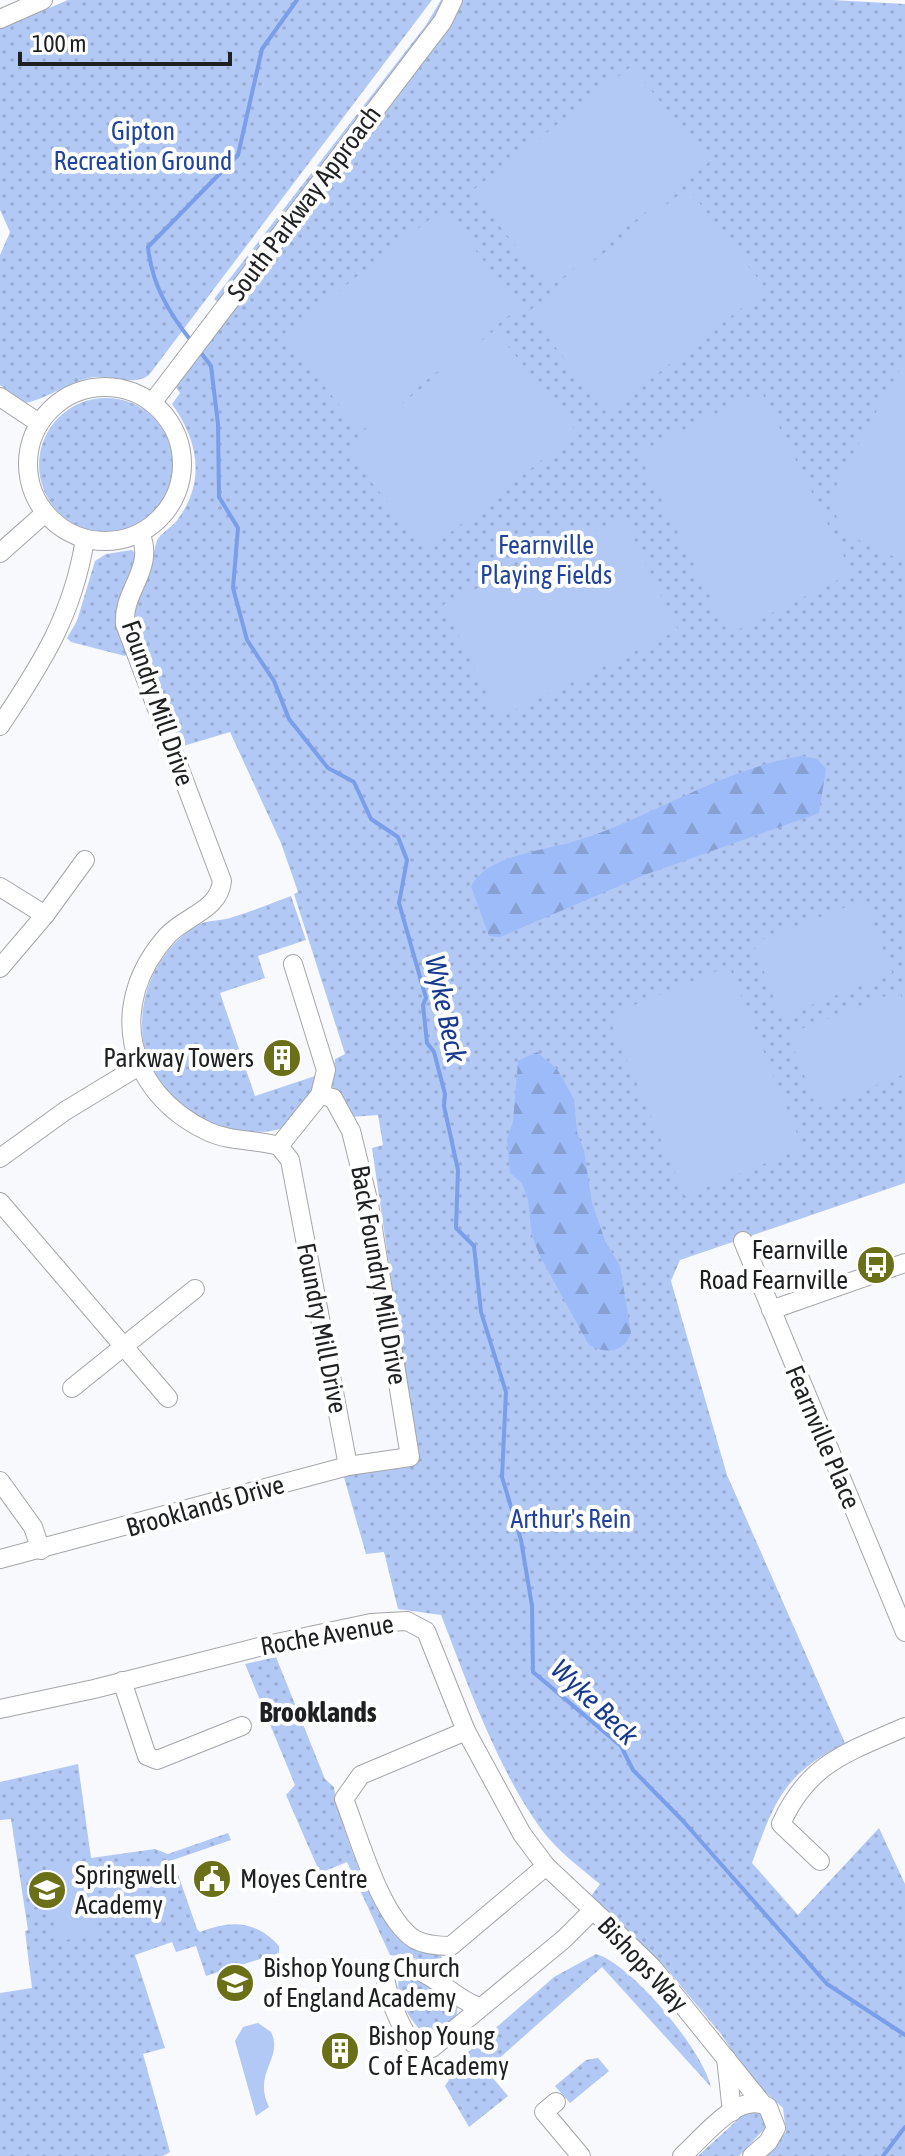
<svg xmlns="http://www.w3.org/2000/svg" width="905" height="2156" font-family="'Asap Condensed',sans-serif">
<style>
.grass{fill:url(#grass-dots)}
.forest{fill:url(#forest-firs)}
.garden{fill:#b2c8f5}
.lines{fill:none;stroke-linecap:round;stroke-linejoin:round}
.stream{stroke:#7a9ee9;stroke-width:4}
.minor-casing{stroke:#a4a5a9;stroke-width:20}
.minor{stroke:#fff;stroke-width:18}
.labels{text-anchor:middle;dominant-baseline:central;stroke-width:8;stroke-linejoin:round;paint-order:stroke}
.park-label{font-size:26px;fill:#20449b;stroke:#fff}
.street-label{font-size:26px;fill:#1f2021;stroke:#fff}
.poi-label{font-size:26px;fill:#1f2021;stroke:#fff;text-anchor:start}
.water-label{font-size:28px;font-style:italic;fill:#17398f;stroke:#fff}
.neighbourhood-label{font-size:28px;font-weight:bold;fill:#1f2021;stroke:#fff}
</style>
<defs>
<pattern id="grass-dots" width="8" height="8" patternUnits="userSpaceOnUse" patternTransform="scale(2)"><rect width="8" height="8" fill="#b2c8f5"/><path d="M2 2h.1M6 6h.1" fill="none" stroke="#99acd2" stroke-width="1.8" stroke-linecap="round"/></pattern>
<pattern id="forest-firs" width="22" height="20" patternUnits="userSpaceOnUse" patternTransform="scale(2)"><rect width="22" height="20" fill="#9cbbf8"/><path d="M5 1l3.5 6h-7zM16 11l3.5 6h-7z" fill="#86a0d4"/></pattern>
</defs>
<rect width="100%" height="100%" fill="#f7f9fd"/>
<g class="grass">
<path d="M68,0H432L149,375C135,386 113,376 95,377C70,380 51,398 25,403L0,385V255L10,232L0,210V29Z"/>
<path d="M441,0H447L441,11L219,303L214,299L426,25Z"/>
<path d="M463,0H832L905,4V1183L680,1260L671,1281L727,1475L845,1743C783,1775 775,1800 752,1863L798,1915L879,1828L905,1884V2156H764L786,2132L783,2108L751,2079L721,2034L665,1967L589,1899L600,1884C580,1868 557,1850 541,1829C496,1766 469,1687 441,1615L398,1609L384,1552L366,1554L343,1474L418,1463L372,1148L383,1145L378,1115L351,1117L332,1086L335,1059L345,1054L294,894L298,892L281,843L230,732L180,747L132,625C133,604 142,591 149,572C153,562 153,551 157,541C160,533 173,527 178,519C206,481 198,440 172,404L180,393L175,386L375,125L452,22Z"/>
<circle cx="106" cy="465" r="67"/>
<path d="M132,550L137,555L128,652L125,656L71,642L67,638L77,621L95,561L106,554Z"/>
<path d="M291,896L306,940L258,956L265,978L220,993L255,1096L315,1076L317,1083L283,1128C269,1133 255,1132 241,1131C135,1121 109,994 188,931C206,917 217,923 233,917C253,911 272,903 291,896Z"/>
<path d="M276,1657L325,1779L334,1787C338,1821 376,1926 405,1943C416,1950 428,1951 440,1953L442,1958L425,1960L390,1955L347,1862L320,1873L286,1795L295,1785L245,1664Z"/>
<path d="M78,1764L91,1858L155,1849L168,1854L228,1833L231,1840L173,1860L197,1929L200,1932C231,1920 255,1920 279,1946V1953L206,1976L196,1946L176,1952L172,1942L135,1955L165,2048L143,2054L170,2152L163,2156H0V1993L32,1988L25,1931L28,1930L11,1819L0,1820V1782Z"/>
<path d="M596,1954C632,1964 703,2051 711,2087L602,1967L486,2070L508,2096L469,2127L445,2086L452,2075L451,2067L554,1977Z"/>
<path d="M404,1975H410L456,2003C463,2020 441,2036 425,2035C412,2023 394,1997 399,1979Z"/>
<path d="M598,2058L609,2071L570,2103L555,2086L586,2060Z"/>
<path d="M754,2111L762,2115L766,2127L739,2156H698L745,2113Z"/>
</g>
<g class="forest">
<path d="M802,756L817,759L826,769L819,813L647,874L500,937L489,936L471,886C490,853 548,851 582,839C655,815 725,768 802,756Z"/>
<path d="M537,1052L557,1069L574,1099L577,1132L584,1151L592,1203L605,1241L620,1266L631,1333C624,1353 605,1354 589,1345L540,1256L532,1236L528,1200L522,1183L510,1173L507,1139L513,1122L518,1061Z"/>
</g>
<g class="garden">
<path d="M632,66L708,163L549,288L472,191Z"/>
<path d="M688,188L766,289L607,413L528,312Z"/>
<path d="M443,209L520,307L360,432L284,334Z"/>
<path d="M495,330L577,432L427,551L345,449Z"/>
<path d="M905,360V562L844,533L831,504L838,481Z"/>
<path d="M761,391L852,573L729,634L638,453Z"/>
<path d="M623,517L678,630L499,718L443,605Z"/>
<path d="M864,900L892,973L781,1017L753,943Z"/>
<path d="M729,966L803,1148L685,1196L608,1016Z"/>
<path d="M899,991L905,1007V1074L817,1108L788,1034Z"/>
<path d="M87,1861L98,1935L58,1941L47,1867Z"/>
<path d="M258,2023L271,2032C284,2058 252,2073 269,2107L256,2116L235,2041L243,2027Z"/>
</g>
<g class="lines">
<g class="stream">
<path d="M192,342C169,313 152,285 148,247L238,155L262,49L297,0"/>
<path d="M198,349L211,366L218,424L219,497L238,528L233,588L247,640L274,681L289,719L328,768L354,782L371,819L398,837L407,860L399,903L426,998L423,1005L427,1043L434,1052L445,1094L444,1106L458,1170L456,1228L474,1246L481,1312L506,1392L502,1477L521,1540L532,1606L533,1672L621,1746L633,1770L683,1821L827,1984L905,2035"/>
<path d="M883,2156L905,2127"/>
</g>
<g class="minor-casing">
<g id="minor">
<path d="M0,19L43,0"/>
<circle cx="105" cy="464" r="77"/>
<path d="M0,397L39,423"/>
<path d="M152,403L443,21L453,0"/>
<path d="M140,533C156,568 122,591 125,624L222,881C219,910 186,916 168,935C106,1003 125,1092 207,1131C230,1142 255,1139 279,1146L320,1095L326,1070L293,964"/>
<path d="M0,553L45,513"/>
<path d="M0,726C42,663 73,615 85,539"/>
<path d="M0,887L45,915"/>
<path d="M0,968L45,915L85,860"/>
<path d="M279,1146L290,1160L348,1466"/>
<path d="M0,1158L65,1111L139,1066"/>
<path d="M0,1202L168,1398"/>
<path d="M743,1241L905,1632"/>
<path d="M771,1310L905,1263"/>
<path d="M72,1388L195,1289"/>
<path d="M0,1481L33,1527L41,1550"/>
<path d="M0,1559L348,1466L410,1457L369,1204L351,1131L333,1098L320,1095"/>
<path d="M122,1681L147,1756L157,1760L242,1726"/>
<path d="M0,1709L94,1689L267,1645L371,1623L407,1621L426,1631L466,1731L522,1834L546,1866L593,1910"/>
<path d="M466,1731L361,1775L344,1799C359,1837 380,1916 414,1939C425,1945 439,1946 451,1946L546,1866"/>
<path d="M820,1861L781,1824C808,1763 848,1752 905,1727"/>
<path d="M480,2007C448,1998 422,1954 386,1972C382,1986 403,2034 414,2044C420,2049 425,2049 432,2048L564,1939L593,1910L652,1967L761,2102"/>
<path d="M726,2058L732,2112"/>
<path d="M556,2102L544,2112L581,2156"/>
<path d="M682,2156C703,2138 739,2089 768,2107L776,2128L768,2142L752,2156"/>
</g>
</g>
<use href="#minor" class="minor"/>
</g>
<defs>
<g id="building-disc" transform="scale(2)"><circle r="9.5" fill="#697017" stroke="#fff"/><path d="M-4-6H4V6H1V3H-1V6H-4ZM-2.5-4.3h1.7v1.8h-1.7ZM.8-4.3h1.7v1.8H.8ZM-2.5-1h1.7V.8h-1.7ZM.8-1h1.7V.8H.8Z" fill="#fff"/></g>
<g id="bus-disc" transform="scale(2)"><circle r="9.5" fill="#697017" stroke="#fff"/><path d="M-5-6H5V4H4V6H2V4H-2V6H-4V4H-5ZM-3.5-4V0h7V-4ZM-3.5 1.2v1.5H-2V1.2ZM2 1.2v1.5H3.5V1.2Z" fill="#fff"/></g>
<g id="civic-disc" transform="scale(2)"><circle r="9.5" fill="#697017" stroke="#fff"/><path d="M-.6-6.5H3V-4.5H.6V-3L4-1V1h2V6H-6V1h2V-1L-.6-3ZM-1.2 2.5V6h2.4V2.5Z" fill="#fff"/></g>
<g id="school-disc" transform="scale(2)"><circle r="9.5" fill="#697017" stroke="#fff"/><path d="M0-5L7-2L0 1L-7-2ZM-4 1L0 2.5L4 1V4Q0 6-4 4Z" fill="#fff"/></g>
</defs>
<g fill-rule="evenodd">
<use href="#building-disc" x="282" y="1058"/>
<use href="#bus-disc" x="876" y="1265"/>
<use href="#civic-disc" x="212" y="1879"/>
<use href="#school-disc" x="47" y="1890"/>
<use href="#school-disc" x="235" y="1983"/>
<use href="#building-disc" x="340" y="2051"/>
</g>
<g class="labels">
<g class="park-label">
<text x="143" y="131">Gipton<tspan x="143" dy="30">Recreation Ground</tspan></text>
<text x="546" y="545">Fearnville<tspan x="546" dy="30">Playing Fields</tspan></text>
<text x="571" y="1519">Arthur's Rein</text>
</g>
<g class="street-label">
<text transform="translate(304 203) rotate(-53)">South Parkway Approach</text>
<text transform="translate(158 703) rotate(71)">Foundry Mill Drive</text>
<text transform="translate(379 1275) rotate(80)">Back Foundry Mill Drive</text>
<text transform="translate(322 1328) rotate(79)">Foundry Mill Drive</text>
<text transform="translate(823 1437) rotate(67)">Fearnville Place</text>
<text transform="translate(205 1506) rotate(-16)">Brooklands Drive</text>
<text transform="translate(327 1635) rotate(-10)">Roche Avenue</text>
<text transform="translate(643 1964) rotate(47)">Bishops Way</text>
</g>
<g class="poi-label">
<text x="254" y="1058" text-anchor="end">Parkway Towers</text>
<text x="848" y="1250" text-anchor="end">Fearnville<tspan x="848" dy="30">Road Fearnville</tspan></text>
<text x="75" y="1875">Springwell<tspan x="75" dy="30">Academy</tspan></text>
<text x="240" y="1879">Moyes Centre</text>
<text x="263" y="1968">Bishop Young Church<tspan x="263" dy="30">of England Academy</tspan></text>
<text x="368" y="2036">Bishop Young<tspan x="368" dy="30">C of E Academy</tspan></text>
</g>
<g class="water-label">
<text transform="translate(446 1009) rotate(78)">Wyke Beck</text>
<text transform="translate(595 1702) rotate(44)">Wyke Beck</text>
</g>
<g class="neighbourhood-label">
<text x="318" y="1712">Brooklands</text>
</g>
</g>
<path d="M20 52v12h210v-12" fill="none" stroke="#1f2021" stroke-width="4"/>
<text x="32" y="52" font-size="24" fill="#1f2021" stroke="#ffffff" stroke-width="6" paint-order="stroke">100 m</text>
</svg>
